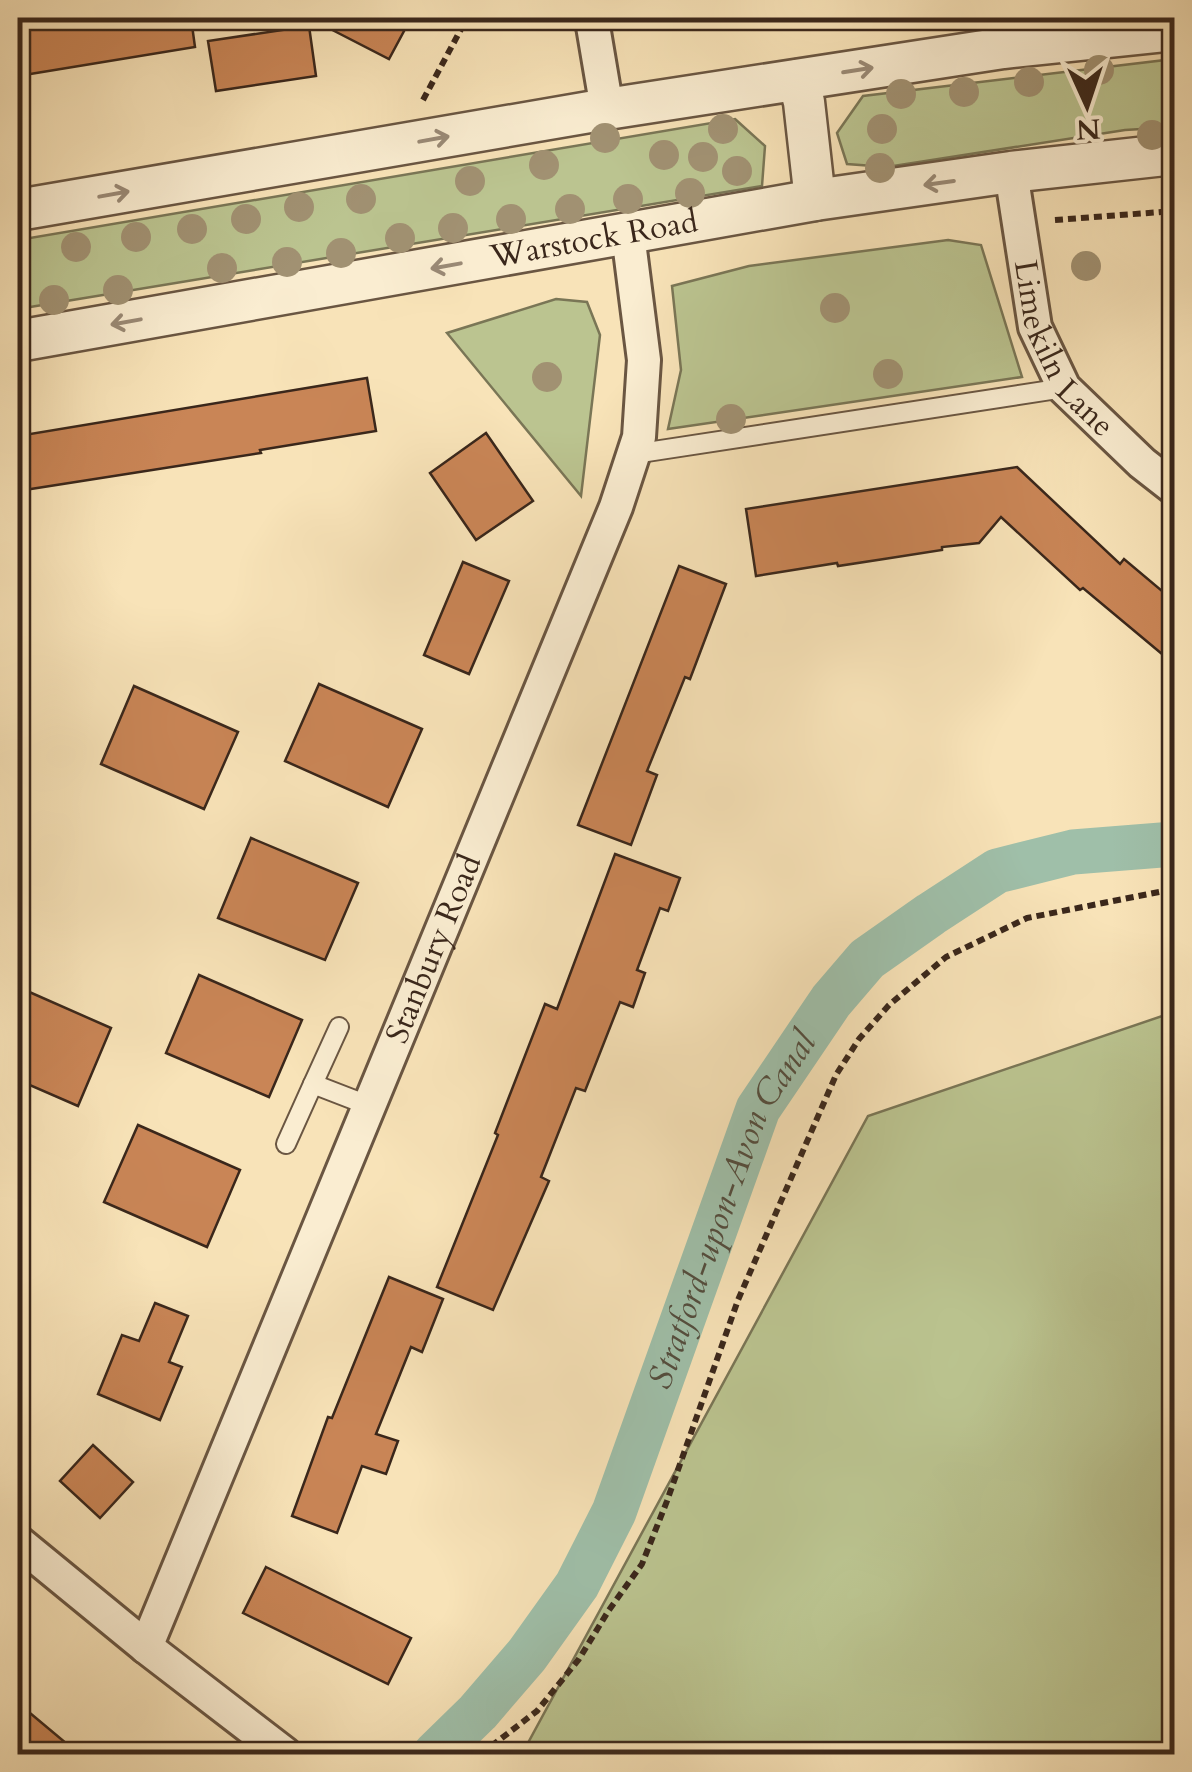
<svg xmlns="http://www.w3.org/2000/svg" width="1192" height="1772" font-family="Cardo,serif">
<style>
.green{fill:#bbc490;stroke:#7a7656;stroke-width:2.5}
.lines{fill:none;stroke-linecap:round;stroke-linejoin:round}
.canal{stroke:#9fbfa9;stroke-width:45}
.building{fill:#c98556;stroke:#3a271b;stroke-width:2.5}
.service-casing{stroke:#6a5642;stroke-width:22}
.minor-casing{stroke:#6a5642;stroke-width:38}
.tertiary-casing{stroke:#6a5642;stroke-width:45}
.path{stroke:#3a271b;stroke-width:6;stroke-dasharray:8 5;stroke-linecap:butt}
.service{stroke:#faedd1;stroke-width:18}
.minor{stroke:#faedd1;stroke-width:32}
.tertiary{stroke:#faedd1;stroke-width:40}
.tree{fill:#a19172}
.oneway{stroke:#9a8a76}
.labels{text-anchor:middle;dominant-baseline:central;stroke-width:8;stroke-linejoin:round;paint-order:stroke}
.street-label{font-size:32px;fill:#3a271b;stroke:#faedd1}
.water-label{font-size:35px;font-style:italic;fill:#534d3e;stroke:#faedd1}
</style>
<rect width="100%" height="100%" fill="#f8e3b8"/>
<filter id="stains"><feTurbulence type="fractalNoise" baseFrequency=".002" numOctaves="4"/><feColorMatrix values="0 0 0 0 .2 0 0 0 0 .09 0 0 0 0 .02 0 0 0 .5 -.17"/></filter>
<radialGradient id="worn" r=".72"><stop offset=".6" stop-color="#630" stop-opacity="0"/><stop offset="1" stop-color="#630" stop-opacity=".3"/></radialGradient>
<g class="green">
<path d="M1174,59V127L1125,130L887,167L847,164L837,133L863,96Z"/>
<path d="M735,119L765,146L762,186L18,309V240Z"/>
<path d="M948,240L981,245L1022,377L668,429L681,370L672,286L749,266Z"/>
<path d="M556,299L587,302L600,335L581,496L447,333Z"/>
<path d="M1174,1012V1754H522L868,1116Z"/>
</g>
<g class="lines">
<path class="canal" id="s1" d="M435,1754L478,1712L527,1655L577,1585L614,1512L758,1109L831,1001L867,959L931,914L997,871L1073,852L1174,844"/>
</g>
<g class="building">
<path d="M48,18H191L195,47L18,76V22Z"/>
<path d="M309,18H411L389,59Z"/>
<path d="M309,26L316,76L216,91L208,41Z"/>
<path d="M367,378L376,431L260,450L261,453L18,491V436Z"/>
<path d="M486,433L533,501L476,540L430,473Z"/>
<path d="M1017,467L1120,564L1124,559L1174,601V664L1083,588L1080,590L1001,517L979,543L942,547V550L884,559L838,566L837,563L756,576L746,509Z"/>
<path d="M463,562L509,581L469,674L424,655Z"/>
<path d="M679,566L726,584L690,679L685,677L647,771L657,775L631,845L578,825Z"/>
<path d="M319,684L422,729L388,807L285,761Z"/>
<path d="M134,686L238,732L204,809L101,764Z"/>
<path d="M251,838L358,883L325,960L218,918Z"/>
<path d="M615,854L680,878L668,911L660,908L637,970L645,973L633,1007L620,1002L585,1091L576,1088L541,1177L549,1181L493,1310L437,1287L498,1135L495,1133L545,1004L557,1009Z"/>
<path d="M199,975L302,1020L269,1097L166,1053Z"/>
<path d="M18,987L111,1028L78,1106L18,1080Z"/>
<path d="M138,1125L240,1170L207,1247L104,1202Z"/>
<path d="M389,1277L443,1299L422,1352L411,1347L376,1434L398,1441L386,1474L362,1466L337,1533L292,1516L328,1417L332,1418Z"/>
<path d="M155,1303L188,1316L169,1362L182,1367L160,1420L98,1394L122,1335L139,1341Z"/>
<path d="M93,1445L133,1482L100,1518L60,1481Z"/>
<path d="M266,1567L411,1638L388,1684L243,1613Z"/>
<path d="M18,1703L79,1754H18Z"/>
</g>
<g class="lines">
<g class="service-casing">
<g id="service">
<path d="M634,454L1064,388"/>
<path d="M313,1084L339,1027"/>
<path d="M286,1144L313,1084L370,1106"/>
</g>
</g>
<g class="minor-casing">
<g id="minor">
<path d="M589,18L593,26L607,109"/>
<path id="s2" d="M1011,172L1035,327L1064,388L1142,463L1174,488"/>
<path d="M18,1542L146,1647L285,1754"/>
<path id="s3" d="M146,1647L616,507L639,437L644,360L628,234"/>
</g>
</g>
<g class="tertiary-casing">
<g id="tertiary">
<path d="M798,80L804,102L815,200"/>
<path d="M18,210L607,109L1003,48L1174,30"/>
<path id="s4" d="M18,341L815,200L1011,172L1174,154"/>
</g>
</g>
<g class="path">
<path d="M423,100L467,18"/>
<path d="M1055,220L1174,211"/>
<path d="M481,1754L537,1711L579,1659L609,1610L642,1564L667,1501L738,1300L836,1075L859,1039L889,1005L946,957L1027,918L1174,889"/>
</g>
<use href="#service" class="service"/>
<use href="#minor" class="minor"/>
<use href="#tertiary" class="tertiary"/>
</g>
<g class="tree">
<circle cx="1099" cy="70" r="15"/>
<circle cx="1029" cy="82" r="15"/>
<circle cx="964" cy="92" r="15"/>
<circle cx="901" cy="94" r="15"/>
<circle cx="723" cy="129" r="15"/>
<circle cx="882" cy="129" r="15"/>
<circle cx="1152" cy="135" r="15"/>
<circle cx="605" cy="138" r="15"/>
<circle cx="664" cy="155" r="15"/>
<circle cx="703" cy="157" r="15"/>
<circle cx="544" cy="165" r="15"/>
<circle cx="880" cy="168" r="15"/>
<circle cx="737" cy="171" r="15"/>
<circle cx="470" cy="181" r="15"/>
<circle cx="690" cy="193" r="15"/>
<circle cx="361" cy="199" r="15"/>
<circle cx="628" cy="199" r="15"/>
<circle cx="299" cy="207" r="15"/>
<circle cx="570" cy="209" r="15"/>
<circle cx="246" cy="219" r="15"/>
<circle cx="511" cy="219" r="15"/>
<circle cx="453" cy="228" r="15"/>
<circle cx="192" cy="229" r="15"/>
<circle cx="136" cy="237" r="15"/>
<circle cx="400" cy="238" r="15"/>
<circle cx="76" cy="247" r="15"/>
<circle cx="341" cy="253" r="15"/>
<circle cx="287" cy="262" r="15"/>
<circle cx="1086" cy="266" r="15"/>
<circle cx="222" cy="268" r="15"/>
<circle cx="118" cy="290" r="15"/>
<circle cx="54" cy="300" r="15"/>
<circle cx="835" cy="308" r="15"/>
<circle cx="888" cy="374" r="15"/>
<circle cx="547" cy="377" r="15"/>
<circle cx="731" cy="419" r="15"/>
</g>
<defs><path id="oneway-shaft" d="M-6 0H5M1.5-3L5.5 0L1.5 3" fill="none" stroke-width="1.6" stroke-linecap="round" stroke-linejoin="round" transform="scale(2.5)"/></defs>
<g class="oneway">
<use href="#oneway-shaft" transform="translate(858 70) rotate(-9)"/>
<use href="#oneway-shaft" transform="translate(434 139) rotate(-10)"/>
<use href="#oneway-shaft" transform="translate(939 183) rotate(172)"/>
<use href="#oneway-shaft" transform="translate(114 194) rotate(-10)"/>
<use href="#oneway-shaft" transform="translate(446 266) rotate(170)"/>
<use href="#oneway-shaft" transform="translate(126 322) rotate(170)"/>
</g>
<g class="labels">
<g class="street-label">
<text stroke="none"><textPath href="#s4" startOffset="585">Warstock Road</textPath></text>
<text stroke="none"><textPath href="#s2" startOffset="188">Limekiln Lane</textPath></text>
<text stroke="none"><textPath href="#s3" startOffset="755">Stanbury Road</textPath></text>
</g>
<g class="water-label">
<text stroke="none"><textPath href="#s1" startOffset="628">Stratford-upon-Avon Canal</textPath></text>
</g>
</g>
<rect width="1192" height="1772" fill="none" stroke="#f8e3b8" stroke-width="60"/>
<rect x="20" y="20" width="1152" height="1732" fill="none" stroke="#3a271b" stroke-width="5"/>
<rect x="30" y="30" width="1132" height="1712" fill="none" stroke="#3a271b" stroke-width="2.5"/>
<g transform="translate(1087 105) rotate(177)" stroke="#faedd1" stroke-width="8" paint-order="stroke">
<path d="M0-8L18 38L0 25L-18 38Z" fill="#3a271b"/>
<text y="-15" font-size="28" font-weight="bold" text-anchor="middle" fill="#3a271b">N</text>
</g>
<rect width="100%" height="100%" filter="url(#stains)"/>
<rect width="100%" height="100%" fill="url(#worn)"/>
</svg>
